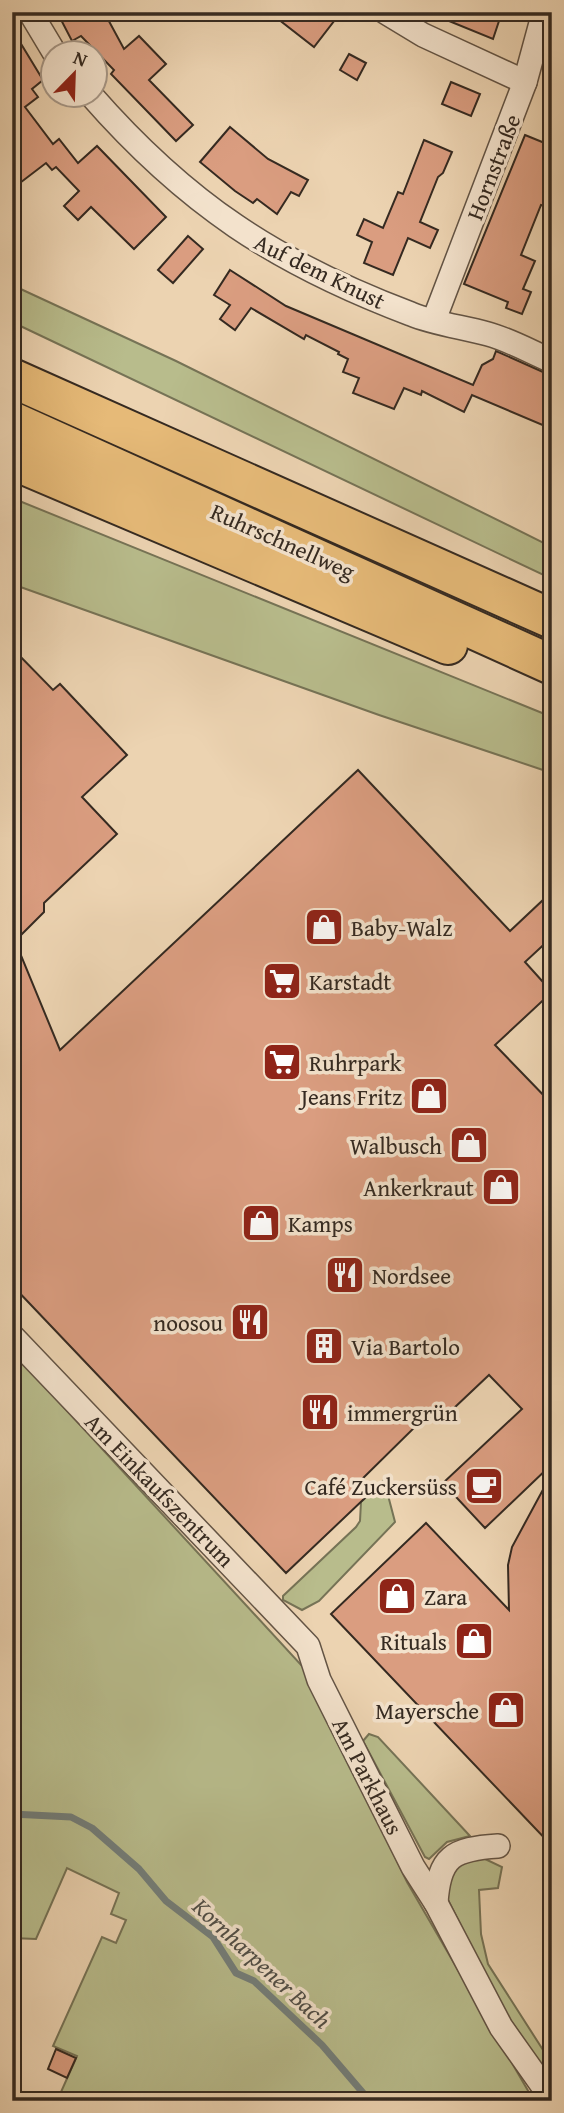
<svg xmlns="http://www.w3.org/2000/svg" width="564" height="2113" font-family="'Gentium Book Plus',serif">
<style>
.green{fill:#b8bc8c;stroke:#767356;stroke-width:2}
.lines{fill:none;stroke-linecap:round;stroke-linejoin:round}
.stream{stroke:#737e7a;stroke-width:7}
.building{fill:#da9d80;stroke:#352a21;stroke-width:2}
.street-casing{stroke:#635445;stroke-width:26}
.highway-casing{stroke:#352a21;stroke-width:42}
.street{stroke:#f3e2cc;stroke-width:23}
.highway{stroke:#e6ba78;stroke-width:38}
.labels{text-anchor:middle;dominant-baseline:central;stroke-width:7;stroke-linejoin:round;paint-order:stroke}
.street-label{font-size:23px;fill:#352a21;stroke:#f3e2cc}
.poi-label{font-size:23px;fill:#352a21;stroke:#f3e2cc;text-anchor:start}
.water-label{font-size:24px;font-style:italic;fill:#4f4d46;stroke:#f3e2cc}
</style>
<rect width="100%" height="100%" fill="#ecd3b1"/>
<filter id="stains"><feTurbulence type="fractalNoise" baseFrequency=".00286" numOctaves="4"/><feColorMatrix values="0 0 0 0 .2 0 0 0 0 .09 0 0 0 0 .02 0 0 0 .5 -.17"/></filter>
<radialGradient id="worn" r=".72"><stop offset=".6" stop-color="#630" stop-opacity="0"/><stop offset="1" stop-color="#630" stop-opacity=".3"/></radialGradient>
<g class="green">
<path d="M12,285L176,361L552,547V579L12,322Z"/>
<path d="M12,498L552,717V773L379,715L12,584Z"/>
<path d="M12,1351L303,1667L407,1882L534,2101H57L77,2056L53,2046L102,1937L116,1943L126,1920L111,1914L119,1893L67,1868L36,1939L12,1938Z"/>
<path d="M384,1480L395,1522L319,1601L302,1610L283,1600V1596L356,1527L360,1521L361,1502Z"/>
<path d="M369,1734L378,1737L470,1836L447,1842L429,1859L425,1857L363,1741Z"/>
<path d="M483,1858L502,1867L498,1888L479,1890L481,1934L488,1964L552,2064V2081L503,2009L448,1900V1879L461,1862Z"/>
</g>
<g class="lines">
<path class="stream" d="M12,1814L71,1817L92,1828L139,1869L166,1901L213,1937L236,1973L254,1981L322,2045L370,2101"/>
</g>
<g class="building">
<path d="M57,12H104L124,49L139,36L166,64L149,80L193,125L176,141L111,74L114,70L81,36L72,41Z"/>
<path d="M269,12H300L309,19L315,12H341L314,47Z"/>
<path d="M427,12H502L493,39Z"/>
<path d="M12,29L43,80L32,89L38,97L25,107L53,144L59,139L78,163L97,146L166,217L134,249L91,207L78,220L64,206L79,191L56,167L52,170L46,163L12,189Z"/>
<path d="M349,54L366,63L357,80L340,70Z"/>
<path d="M451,82L480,94L471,116L442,104Z"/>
<path d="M230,127L268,159L308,180L299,196L291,192L277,214L257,199L253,203L235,191L200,162Z"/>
<path d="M525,135L552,146V198L548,207L541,205L521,255L535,261L523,289L531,292L522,314L506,308L508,302L464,284Z"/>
<path d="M424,140L452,152L443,173L438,177L420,222L438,230L430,248L408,238L393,275L364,263L372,242L357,235L364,219L383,228L398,192L403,194Z"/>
<path d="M188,236L203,249L173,283L158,270Z"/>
<path d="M230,270L286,306L473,385L482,365L493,359L496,351L552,376V429L472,395L464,412L422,391L421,395L404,388L394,409L353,393L359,378L343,372L348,359L338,354L339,352L306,335L304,339L251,308L235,330L220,319L230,305L214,295Z"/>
<path d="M12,648L53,690L60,684L127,755L82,797L117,834L44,903V912L15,941L60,1050L358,770L510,931L543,900L552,909V937L525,962L552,992L495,1045L552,1104V1464L485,1528L443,1483L522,1409L489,1375L453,1409L452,1419L426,1416L354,1487L365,1498L286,1573L12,1285Z"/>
<path d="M552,1473V1846L331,1614L426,1523L509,1610L508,1565L512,1547Z"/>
<path d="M56,2049L76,2058L67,2078L48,2069Z"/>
</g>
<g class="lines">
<g class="street-casing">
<g id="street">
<path d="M30,12L54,52"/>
<path d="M385,12L423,35L525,82"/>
<path d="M90,94C186,204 276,263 411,314C435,324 463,327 488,334C510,340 531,352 552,361"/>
<path d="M434,320L525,82L544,12"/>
<path d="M12,1336L308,1646L319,1680L413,1867L436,1903L501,2027L552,2099"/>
<path d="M436,1903C439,1856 453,1849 498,1846"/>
</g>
</g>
<g class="highway-casing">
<g id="highway">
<path d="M12,378L552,619"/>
<path d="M12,421L552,665"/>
<path d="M12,460L448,645"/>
</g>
</g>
<use href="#street" class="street"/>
<use href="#highway" class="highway"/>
</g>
<defs>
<g id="shop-square" transform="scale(2.0125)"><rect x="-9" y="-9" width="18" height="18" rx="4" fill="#8f2418" stroke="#f3e2cc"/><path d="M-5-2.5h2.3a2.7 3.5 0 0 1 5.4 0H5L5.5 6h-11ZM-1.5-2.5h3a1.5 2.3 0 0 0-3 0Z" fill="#fff"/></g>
<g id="supermarket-square" transform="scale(2.0125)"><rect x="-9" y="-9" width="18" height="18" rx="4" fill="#8f2418" stroke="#f3e2cc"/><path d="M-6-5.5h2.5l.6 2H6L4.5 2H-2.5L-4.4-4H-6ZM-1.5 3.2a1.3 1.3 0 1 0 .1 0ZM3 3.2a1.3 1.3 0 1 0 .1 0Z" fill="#fff"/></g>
<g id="restaurant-square" transform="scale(2.0125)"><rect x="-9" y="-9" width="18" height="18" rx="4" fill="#8f2418" stroke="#f3e2cc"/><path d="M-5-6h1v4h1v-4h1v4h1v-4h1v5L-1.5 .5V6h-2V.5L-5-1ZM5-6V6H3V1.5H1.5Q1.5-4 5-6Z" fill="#fff"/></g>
<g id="building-square" transform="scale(2.0125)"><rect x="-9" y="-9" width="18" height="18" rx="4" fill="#8f2418" stroke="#f3e2cc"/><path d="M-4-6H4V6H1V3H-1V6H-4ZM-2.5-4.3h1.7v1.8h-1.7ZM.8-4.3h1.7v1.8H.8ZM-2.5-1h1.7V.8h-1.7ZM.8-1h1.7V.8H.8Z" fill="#fff"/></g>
<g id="cafe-square" transform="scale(2.0125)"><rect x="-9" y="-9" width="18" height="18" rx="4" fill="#8f2418" stroke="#f3e2cc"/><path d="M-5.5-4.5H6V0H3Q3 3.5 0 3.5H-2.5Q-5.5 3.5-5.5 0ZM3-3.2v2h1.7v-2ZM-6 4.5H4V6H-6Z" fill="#fff"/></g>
</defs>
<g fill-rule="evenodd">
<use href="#shop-square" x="324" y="927"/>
<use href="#supermarket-square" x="282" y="981"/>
<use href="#supermarket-square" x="282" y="1062"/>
<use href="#shop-square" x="429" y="1096"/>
<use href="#shop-square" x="469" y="1145"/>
<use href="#shop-square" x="501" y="1187"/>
<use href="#shop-square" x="261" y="1223"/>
<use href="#restaurant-square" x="345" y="1275"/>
<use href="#restaurant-square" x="250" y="1322"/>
<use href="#building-square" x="324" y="1346"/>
<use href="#restaurant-square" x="320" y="1412"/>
<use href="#cafe-square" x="484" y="1486"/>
<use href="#shop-square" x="397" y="1596"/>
<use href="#shop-square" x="474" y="1641"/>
<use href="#shop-square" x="506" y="1710"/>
</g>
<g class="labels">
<g class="street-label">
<text transform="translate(493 167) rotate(-69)">Hornstraße</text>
<text transform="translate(320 271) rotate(26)">Auf dem Knust</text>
<text transform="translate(283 541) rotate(24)">Ruhrschnellweg</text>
<text transform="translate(160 1490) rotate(46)">Am Einkaufszentrum</text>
<text transform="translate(368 1776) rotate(63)">Am Parkhaus</text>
</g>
<g class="poi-label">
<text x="351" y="927">Baby-Walz</text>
<text x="309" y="981">Karstadt</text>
<text x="309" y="1062">Ruhrpark</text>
<text x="402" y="1096" text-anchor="end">Jeans Fritz</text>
<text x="442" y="1145" text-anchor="end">Walbusch</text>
<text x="474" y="1187" text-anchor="end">Ankerkraut</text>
<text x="288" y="1223">Kamps</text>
<text x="372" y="1275">Nordsee</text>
<text x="223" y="1322" text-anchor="end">noosou</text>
<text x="351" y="1346">Via Bartolo</text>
<text x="347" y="1412">immergrün</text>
<text x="457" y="1486" text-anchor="end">Café Zuckersüss</text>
<text x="424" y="1596">Zara</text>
<text x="447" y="1641" text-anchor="end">Rituals</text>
<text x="479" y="1710" text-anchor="end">Mayersche</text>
</g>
<g class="water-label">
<text transform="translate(262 1963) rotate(43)">Kornharpener Bach</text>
</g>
</g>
<rect width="564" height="2113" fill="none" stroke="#ecd3b1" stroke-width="42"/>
<rect x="14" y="14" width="536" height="2085" fill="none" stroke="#352a21" stroke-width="3.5"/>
<rect x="21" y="21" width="522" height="2071" fill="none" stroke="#352a21" stroke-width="2"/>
<g transform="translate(74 74) rotate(23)"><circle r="33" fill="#f3e2cc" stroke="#a79888" stroke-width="2"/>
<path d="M0-5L12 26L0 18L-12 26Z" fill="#8f2418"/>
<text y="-10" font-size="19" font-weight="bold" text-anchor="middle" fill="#352a21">N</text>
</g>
<rect width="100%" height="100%" filter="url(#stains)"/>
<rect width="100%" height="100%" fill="url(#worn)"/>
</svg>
